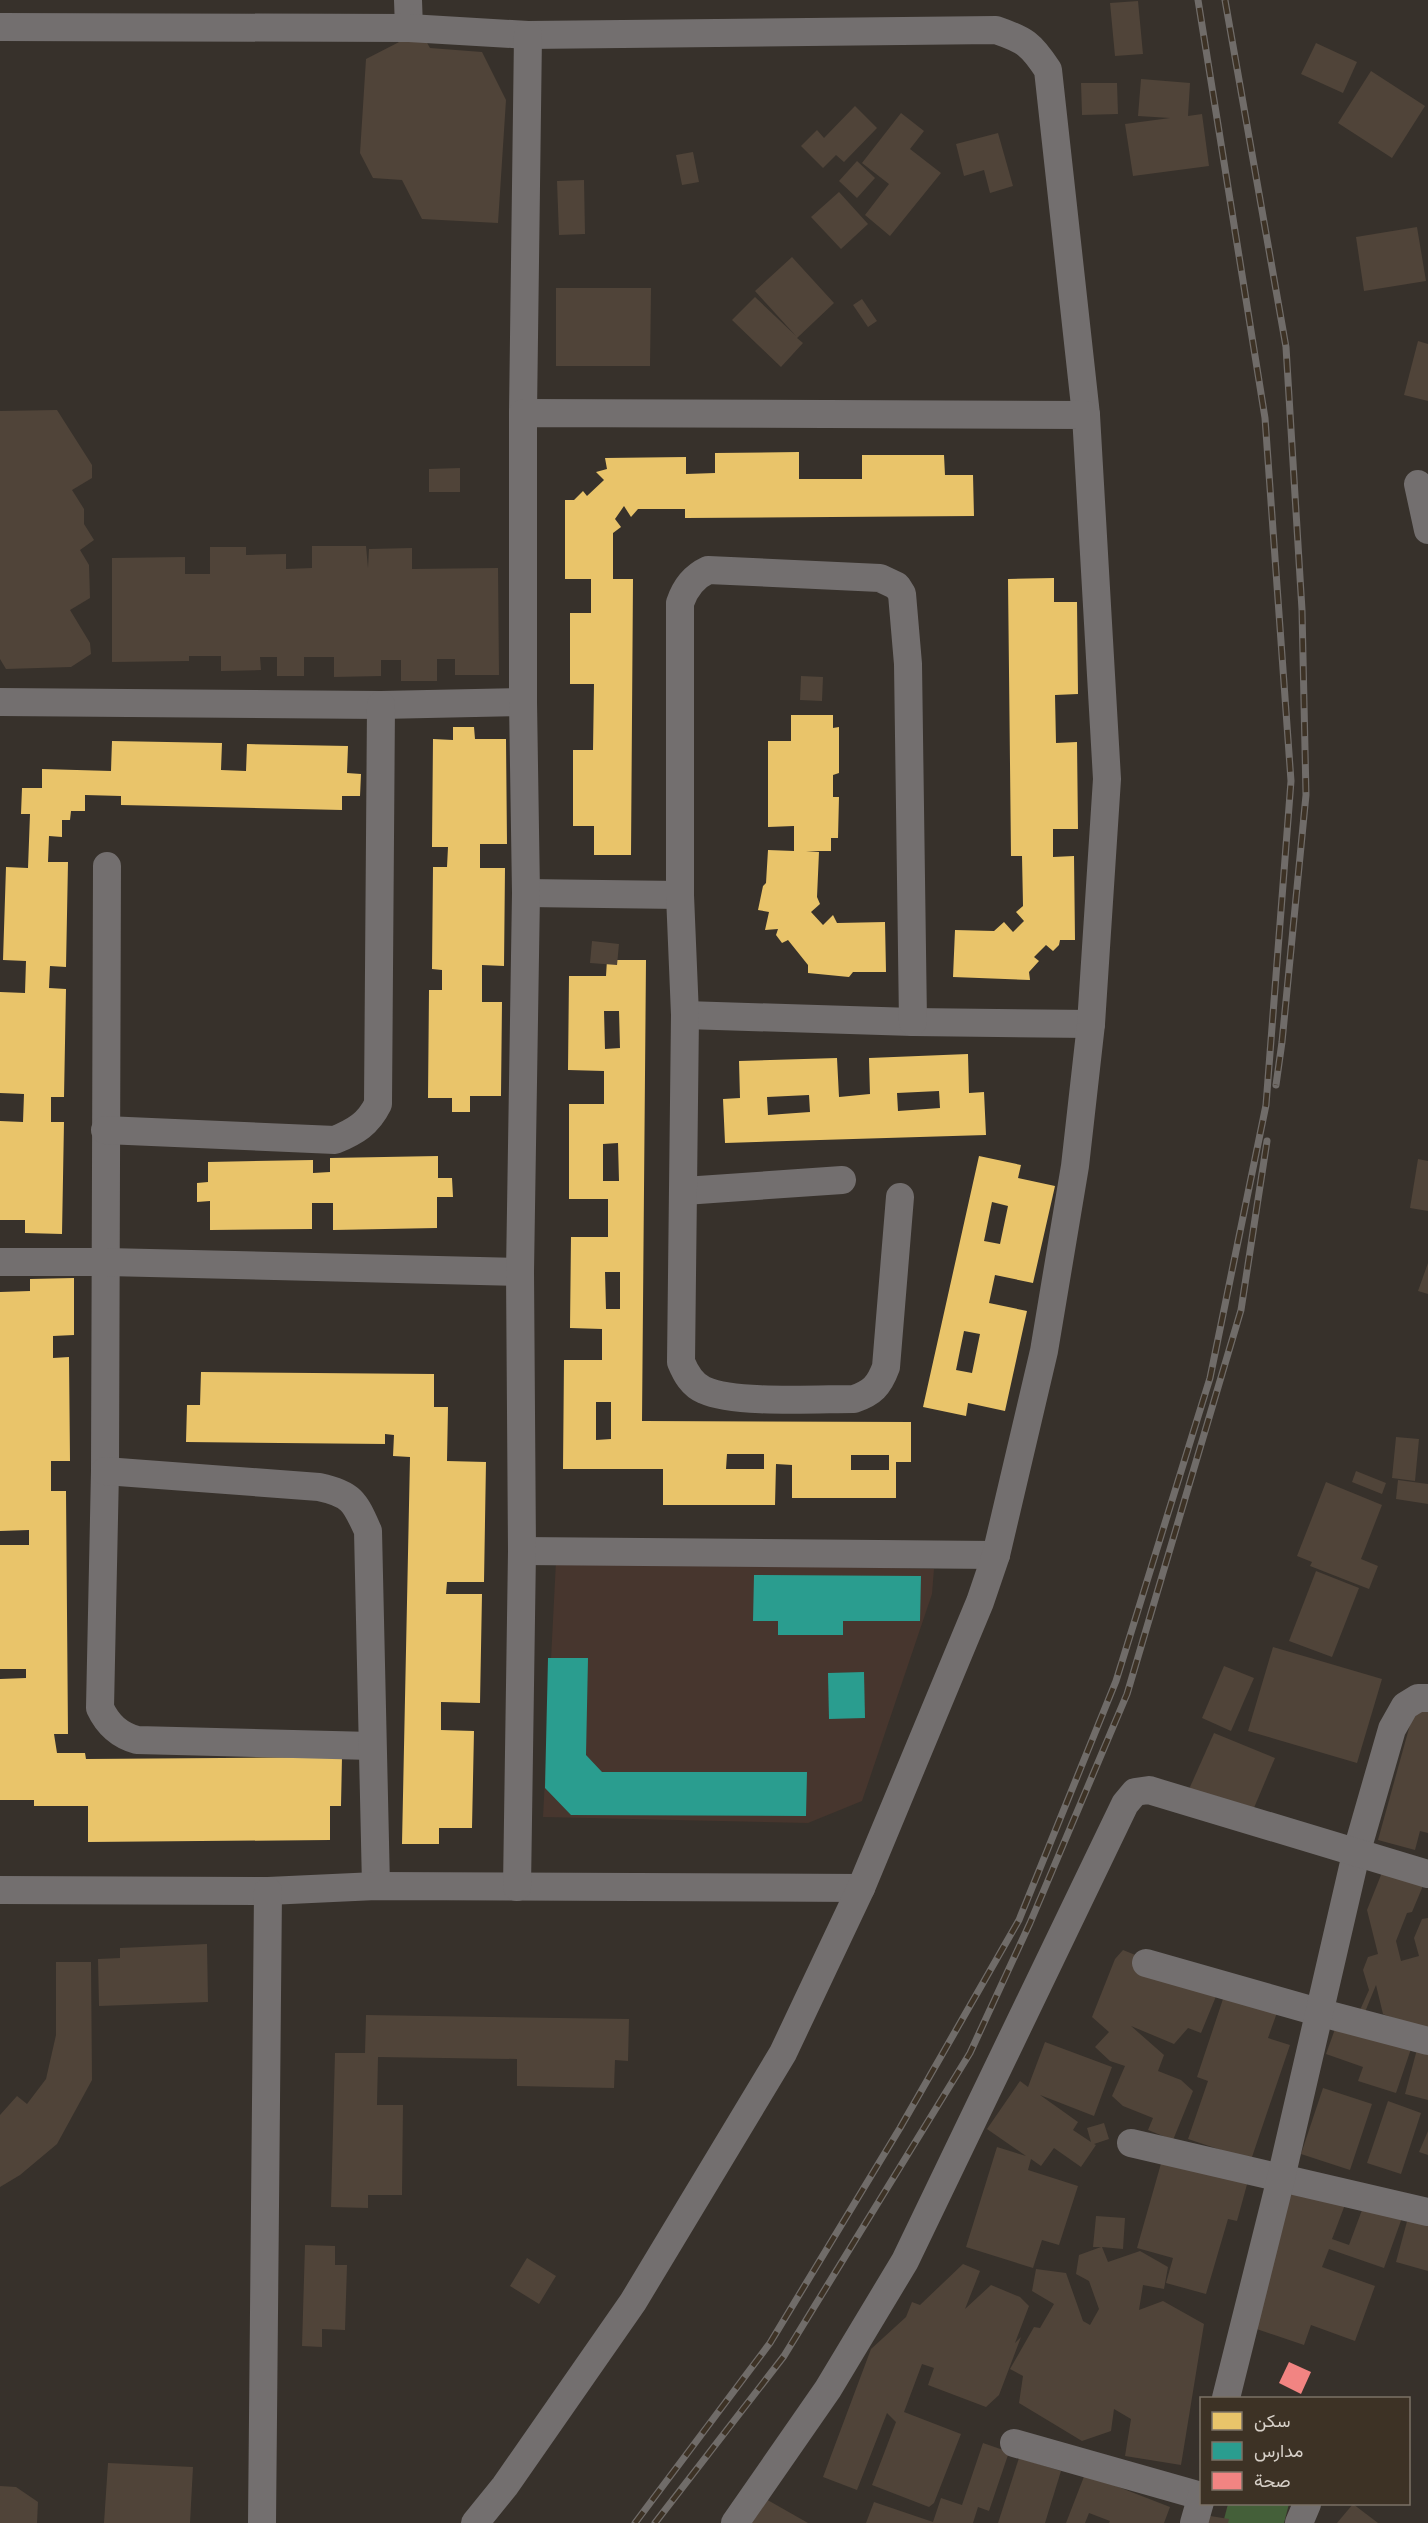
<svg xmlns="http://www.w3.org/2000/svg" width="1428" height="2523" font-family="Jost,Vazirmatn,sans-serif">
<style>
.education{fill:#47362e}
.green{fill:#445f39}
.homes{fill:#e9c46a;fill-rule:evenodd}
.schools{fill:#2a9d8f}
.health{fill:#f28482}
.building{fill:#504439}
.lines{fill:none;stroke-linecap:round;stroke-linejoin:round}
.minor{stroke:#736f6f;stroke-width:28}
.rail-casing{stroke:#706c69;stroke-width:7}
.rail{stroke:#3d3225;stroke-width:4.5;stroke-dasharray:14;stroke-linecap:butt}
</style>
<rect width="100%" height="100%" fill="#37312b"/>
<path class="education" d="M556,1561L934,1569L932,1594L862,1801L808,1823L543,1817Z"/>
<path class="green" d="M1228,2504H1289L1284,2523H1223Z"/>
<g class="homes">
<path d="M799,452V479H862V455H944L945,475H973L974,516L685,518V509H638L631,517L624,506L615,519L621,527L613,533V579H633L631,855H594V826H573V750H593L594,684H570V613H591V579H565V500H574L583,491L587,496L604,480L596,472L607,469L605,458L686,457V474L715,473V453Z"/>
<path d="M1054,578V602H1077L1078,694L1055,695L1056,743L1077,742L1078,829H1053V857L1074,856L1075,940H1060L1059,945L1053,951L1046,945L1034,957L1039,961L1029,972L1030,980L953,977L955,930L994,931L1004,922L1013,932L1024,921L1016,912L1023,906L1022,856H1011L1008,579Z"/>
<path d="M791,715H833V728L839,727V773L833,775V797H839L838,838H831V851H806L819,852L817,897L820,904L811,912L823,925L833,915L837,923L885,922L886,972H853L849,977L808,973V965L788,940L782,943L776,935L778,929L765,930L769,912L758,910L763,886L766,883L768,850L794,851V826L768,827V741H791Z"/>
<path d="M453,727H474L475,739H506L507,844H480V868H505L504,966L482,965V1002H502L501,1096H470V1112H452V1098H428L429,990H442V970L432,969L433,867H447L448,847H432L433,739L453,740Z"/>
<path d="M112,741L222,743L221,770L246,771L247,744L348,746L347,773L361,774L360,796H342V810L121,805V796L85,795V811H71L70,820H62V837L49,836L48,862H68L66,967L50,966L49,988L66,989L64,1097H51V1122H64L62,1234L25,1233V1220H0V1121L23,1122L24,1094L0,1093V992L25,993L26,961L3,960L6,867L28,868L30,814H21L22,788H42V769L111,771Z"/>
<path d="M607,960H646L642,1421L911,1422V1462H896V1498H792V1465L776,1464L775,1505H663V1469H563L564,1360H602V1329L570,1328L571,1237H608V1199H569V1104H604V1071L568,1070L569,976H606ZM604,1011H619L620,1048L605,1049ZM618,1143L619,1181H603V1144ZM605,1272H620V1309H606ZM596,1402H611V1439L596,1440ZM727,1454H764V1469H726ZM851,1455H889V1470H851Z"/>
<path d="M968,1054L969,1093L984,1092L986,1135L725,1143L723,1099L740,1098L739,1061L837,1058L839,1097L870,1094L869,1058ZM939,1091L940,1108L898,1111L897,1093ZM809,1095L810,1112L768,1115L767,1097Z"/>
<path d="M438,1156V1178H452L453,1197H437V1228L333,1230V1203H312V1229L210,1230V1201L197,1202V1183L208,1182V1162L313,1160V1173L330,1172V1158Z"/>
<path d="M979,1156L1021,1165L1018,1178L1055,1186L1033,1283L995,1275L989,1303L1027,1311L1005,1411L968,1403L966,1416L923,1407ZM992,1202L1008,1206L1000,1244L984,1241ZM964,1331L980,1334L972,1373L956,1370Z"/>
<path d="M74,1278V1335L53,1336V1358L69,1357L70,1461H51V1491H66L68,1734H54L57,1753H85L86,1759L342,1757L341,1806H330V1840L88,1842V1806H34V1800H0V1679L26,1678V1669H0V1545H29V1530L0,1531V1292L30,1291V1279Z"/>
<path d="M201,1372L434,1374V1407H448L447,1461L486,1462L484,1582H447L446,1594H482L480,1703L441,1702V1730L474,1731L472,1828H439V1844H402L410,1457L393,1456L394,1435L385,1434V1444L186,1442L187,1405H200Z"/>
</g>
<g class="schools">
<path d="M754,1575L921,1576L920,1621H843V1635H778V1621H753Z"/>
<path d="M548,1658H588L586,1755L602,1772H807L806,1816L571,1815L545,1788Z"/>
<path d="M864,1672L865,1718L829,1719L828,1673Z"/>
</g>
<path class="health" d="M1289,2362L1311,2372L1301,2394L1279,2383Z"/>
<g class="building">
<path d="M1138,1L1143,54L1115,56L1110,3Z"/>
<path d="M403,40L426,41L430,48L482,52L506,100L498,223L422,219L402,180L373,178L360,153L366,59Z"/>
<path d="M1316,43L1357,62L1343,93L1301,74Z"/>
<path d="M1371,71L1425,106L1392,158L1338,123Z"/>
<path d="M1141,79L1190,83L1188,116L1202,114L1209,166L1133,176L1125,124L1170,118L1138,116Z"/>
<path d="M1081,83H1117L1118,114L1082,115Z"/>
<path d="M855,106L877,128L844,162L836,155L823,168L801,146L817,130L824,138Z"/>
<path d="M901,113L924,131L910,149L941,173L890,236L865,215L889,184L862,163Z"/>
<path d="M998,133L1013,186L990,193L984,170L964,176L956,144Z"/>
<path d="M693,152L699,182L682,185L676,155Z"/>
<path d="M857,161L875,178L857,198L839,181Z"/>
<path d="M584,180L585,234L559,235L557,181Z"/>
<path d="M839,192L868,224L841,249L811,217Z"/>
<path d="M1417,227L1426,281L1364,291L1356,237Z"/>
<path d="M792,257L834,303L797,338L803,343L781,367L732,320L755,297L796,336L755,291Z"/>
<path d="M556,288H651L650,366H556Z"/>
<path d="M862,299L877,321L868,327L853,305Z"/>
<path d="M1418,341L1428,344V401L1404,395Z"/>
<path d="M57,410L92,465V478L72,490L84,509V524L94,540L80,550L89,565L90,598L70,610L90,643L91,654L71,667L6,669L0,659V411Z"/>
<path d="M460,468V492H429V469Z"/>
<path d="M312,546H366L368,568L369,549L412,548V569L498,568L499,675H455V659H437V681H401V660H381V676L334,677V657H304V676H277V657H260L261,670L221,671V656H189V661L112,662V558L185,557V574H210V547H246V555L286,554V569L312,568Z"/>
<path d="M801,676L823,677L822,701L800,700Z"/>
<path d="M592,941L619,944L617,965L590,963Z"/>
<path d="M1418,1159L1428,1161V1211L1410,1208Z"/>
<path d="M1428,1263V1294L1418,1291Z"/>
<path d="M1396,1437L1419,1439L1415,1481L1392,1478Z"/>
<path d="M1356,1471L1386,1483L1382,1494L1352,1482Z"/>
<path d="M1398,1480L1428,1484V1504L1396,1499Z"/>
<path d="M1326,1482L1382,1505L1361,1559L1378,1566L1369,1589L1310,1566L1312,1562L1297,1556Z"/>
<path d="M1316,1571L1359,1588L1332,1657L1289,1641Z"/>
<path d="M1273,1647L1382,1679L1357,1763L1248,1731Z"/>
<path d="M1224,1666L1254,1678L1231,1731L1202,1718Z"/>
<path d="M1416,1703L1428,1706V1833L1420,1831L1415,1850L1378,1840Z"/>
<path d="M1214,1733L1275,1758L1248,1822L1186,1796Z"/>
<path d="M1385,1865L1425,1881L1412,1912L1407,1913L1396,1941L1401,1961L1419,1956L1414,1938L1422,1919L1428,1918V2032L1383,2014L1376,1985L1365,2012L1360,2010L1369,1990L1363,1970L1368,1957L1378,1954L1367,1910Z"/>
<path d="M207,1944L208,2002L99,2006L98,1959L120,1958V1948Z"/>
<path d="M1123,1950L1219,1989L1201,2033L1188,2028L1174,2044L1131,2026L1164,2055L1158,2071L1181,2080L1193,2091L1173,2140L1148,2130L1153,2118L1123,2106L1112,2096L1125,2066L1110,2061L1095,2047L1109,2032L1092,2017L1115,1959Z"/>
<path d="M56,1962H91L92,2080L57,2144L20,2175L0,2187V2115L17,2096L27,2104L46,2079L56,2035Z"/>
<path d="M1226,1990L1279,2007L1268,2038L1290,2045L1251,2160L1188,2139L1208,2081L1197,2077Z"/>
<path d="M366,2015L629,2019L628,2061L615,2060L614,2088L517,2086V2059L378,2057L377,2105H403L402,2195H368V2208L331,2207L335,2053H365Z"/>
<path d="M1339,2018L1413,2043L1396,2093L1358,2081L1363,2067L1326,2054Z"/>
<path d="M1045,2042L1112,2067L1094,2116L1040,2095L1078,2122L1073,2130L1091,2142L1087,2128L1104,2123L1109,2139L1094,2144L1096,2145L1081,2167L1054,2148L1041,2166L1031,2159L1028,2170L1078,2186L1059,2245L1042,2240L1033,2268L966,2247L997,2147L1026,2156L987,2129L1020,2081L1028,2087Z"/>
<path d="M1419,2042L1428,2045V2100L1405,2094Z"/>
<path d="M1323,2088L1372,2104L1350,2170L1301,2154Z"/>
<path d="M1388,2101L1421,2113L1401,2174L1367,2163Z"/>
<path d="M1428,2131V2155L1419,2152Z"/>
<path d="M1164,2153L1249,2177L1237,2221L1228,2219L1206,2294L1166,2283L1173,2258L1137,2248Z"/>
<path d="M1295,2184L1346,2202L1332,2239L1349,2245L1365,2202L1403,2215L1384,2268L1329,2249L1322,2267L1375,2286L1355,2341L1311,2325L1304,2345L1245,2325Z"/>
<path d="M1409,2214L1428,2219V2271L1396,2262Z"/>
<path d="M1096,2216L1125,2218L1123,2249L1102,2247L1108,2262L1140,2251L1168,2267L1164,2289L1143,2285L1139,2310L1163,2301L1204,2324L1181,2465L1125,2456L1131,2419L1114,2409L1111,2431L1082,2441L1019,2403L1023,2376L1010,2369L1034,2327L1040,2328L1054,2304L1032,2291L1036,2269L1066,2273L1083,2321L1090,2325L1099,2309L1089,2281L1076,2274L1079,2255L1101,2247H1093Z"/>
<path d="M305,2245L335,2246V2265H347L345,2330L322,2329V2347L302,2346Z"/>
<path d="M527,2258L556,2276L539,2304L510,2286Z"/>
<path d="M963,2264L980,2271L965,2309L991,2285L1020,2297L1029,2306L1015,2343L1021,2337L999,2395L986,2407L928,2385L934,2368L922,2364L904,2412L961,2434L934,2503L929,2507L872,2485L896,2422L887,2413L857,2490L823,2477L871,2349L906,2317L912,2302L920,2305Z"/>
<path d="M983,2443L1009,2452L989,2511L978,2507L973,2523H866L874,2502L933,2522L941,2498L962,2505Z"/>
<path d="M1019,2458L1061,2471L1045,2523H998Z"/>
<path d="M108,2463L193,2467L190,2523H104Z"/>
<path d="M1085,2474L1170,2507L1164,2523H1109L1110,2521L1089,2513L1085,2523H1066Z"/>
<path d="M0,2486L16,2487L38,2502L37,2523H0Z"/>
<path d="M764,2498L808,2523H750Z"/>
<path d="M1353,2504L1378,2523H1337Z"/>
<path d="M1198,2514L1229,2519L1228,2523H1196Z"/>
</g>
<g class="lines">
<g class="minor">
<path d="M408,0L409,28"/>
<path d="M0,27L409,28L528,35L996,30C1025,40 1031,44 1048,70L1086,415"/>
<path d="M523,413L528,35"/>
<path d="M1418,484L1428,530"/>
<path d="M0,702L381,705L523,702"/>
<path d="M107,866L105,1471L100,1708C108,1725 119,1735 137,1740L372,1746"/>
<path d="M526,893L680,895"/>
<path d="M685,1015L913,1022L1091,1024"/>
<path d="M105,1130L335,1140C356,1131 368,1124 378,1104L381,705"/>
<path d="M684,1191L842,1180"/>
<path d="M900,1197L886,1367C879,1386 872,1393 854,1399C817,1399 735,1404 704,1390C692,1385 686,1374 681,1362L685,1015L680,895V603C685,588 693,577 708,570L880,578L897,586L902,594L908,664L913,1022"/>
<path d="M0,1262H107L520,1272"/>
<path d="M105,1471L319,1487C352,1494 355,1502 368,1531L376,1886"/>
<path d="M522,1551L996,1555"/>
<path d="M0,1890L268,1891L376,1886L861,1888"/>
<path d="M1146,1963L1318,2012L1428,2041"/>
<path d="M1131,2143L1428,2212"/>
<path d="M1226,2398L1281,2178L1356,1854L1392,1729L1405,1706L1418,1698H1428"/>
<path d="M1014,2443L1201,2496"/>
<path d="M262,2523L268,1891"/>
<path d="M475,2523L505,2486L633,2302L783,2053L861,1888L980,1602L996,1555L1044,1351L1075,1166L1091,1024L1107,779L1086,415L523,413V702L526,893L520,1272L522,1551L517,1887"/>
<path d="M735,2523L828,2389L905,2261L1125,1804L1135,1792L1149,1790L1428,1874"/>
<path d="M1194,2523L1202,2495"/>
<path d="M1299,2523L1307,2504"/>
</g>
<g class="rail-casing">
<g id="rail">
<path d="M1225,0L1286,347L1302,610L1306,795L1282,1042L1276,1085"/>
<path d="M635,2523L770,2343L900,2128L1019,1920L1116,1681L1210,1378L1266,1105L1291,781L1265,418L1198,0"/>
<path d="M655,2523L784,2356L970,2053L1030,1923L1127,1694L1241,1310L1267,1141"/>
</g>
</g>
<use href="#rail" class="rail"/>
</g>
<rect x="1200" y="2397" width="210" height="108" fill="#3d3225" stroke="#7b7166" stroke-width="1.5"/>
<rect x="1212" y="2412" width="30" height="18" fill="#e9c46a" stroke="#7b7166" stroke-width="1.5"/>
<text x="1254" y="2427" font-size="18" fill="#d7d0c8">سكن</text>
<rect x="1212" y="2442" width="30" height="18" fill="#2a9d8f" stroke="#7b7166" stroke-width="1.5"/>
<text x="1254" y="2457" font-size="18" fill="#d7d0c8">مدارس</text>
<rect x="1212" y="2472" width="30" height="18" fill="#f28482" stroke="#7b7166" stroke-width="1.5"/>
<text x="1254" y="2487" font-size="18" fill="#d7d0c8">صحة</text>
</svg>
